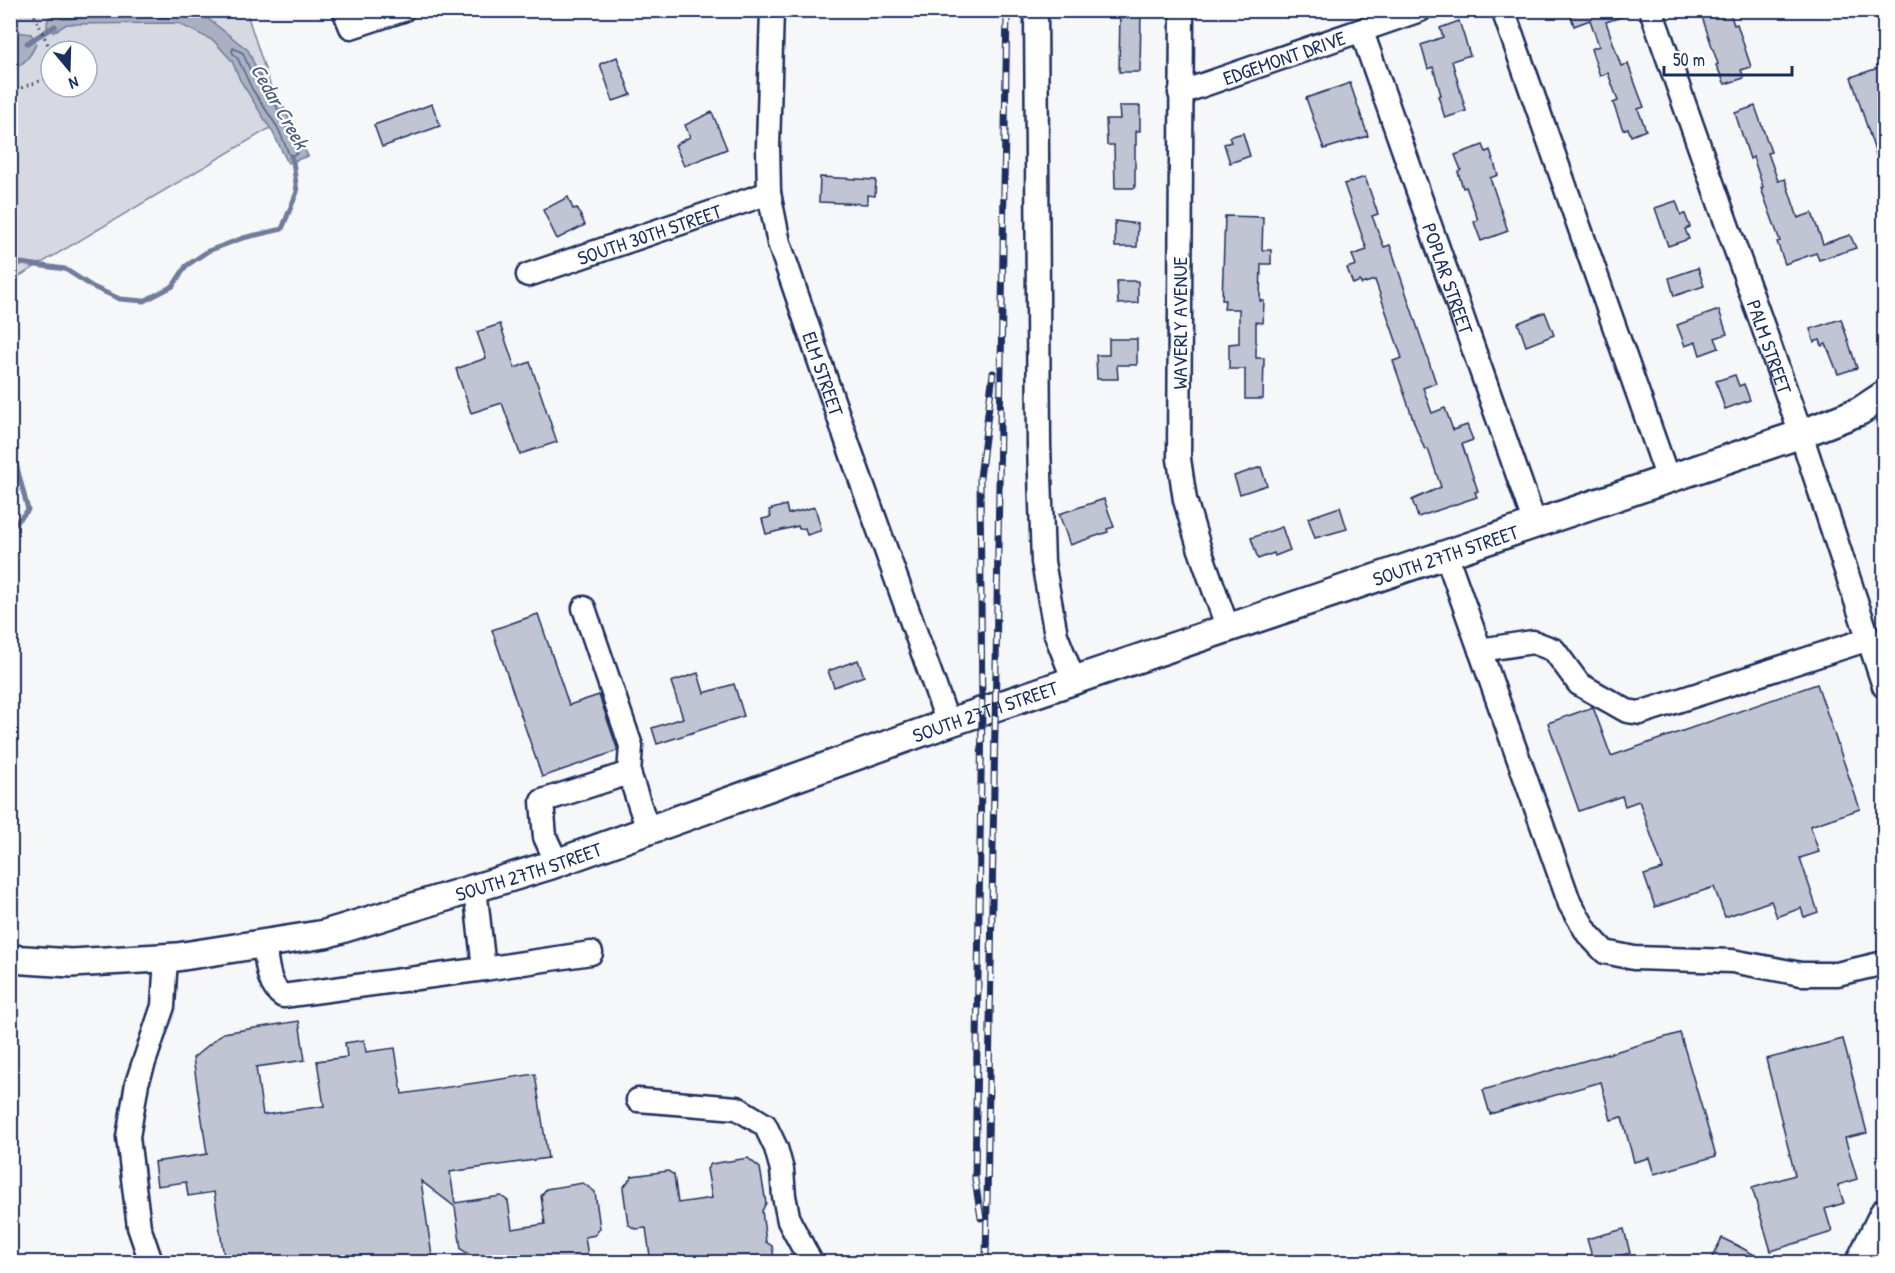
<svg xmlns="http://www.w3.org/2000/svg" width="1895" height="1273" font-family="'Patrick Hand',sans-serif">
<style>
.green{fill:#d6d9e2;stroke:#7884a0;stroke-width:1.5;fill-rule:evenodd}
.water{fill:#a9b0c1;stroke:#707c99;stroke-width:1.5}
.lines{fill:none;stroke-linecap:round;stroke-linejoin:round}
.shore{stroke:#546386;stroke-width:1.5}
.stream{stroke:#707c99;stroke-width:5}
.building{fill:#c0c4d3;stroke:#1b2f5e;stroke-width:1.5}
.minor-casing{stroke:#1b2f5e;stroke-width:27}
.major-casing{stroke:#1b2f5e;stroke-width:32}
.path{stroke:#1b2f5e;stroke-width:3;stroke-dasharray:1.5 4.5;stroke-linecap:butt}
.minor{stroke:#fff;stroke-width:22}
.major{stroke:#fff;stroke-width:27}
.rail-casing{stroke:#1b2f5e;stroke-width:7}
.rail{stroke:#fff;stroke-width:4.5;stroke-dasharray:14;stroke-linecap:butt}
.labels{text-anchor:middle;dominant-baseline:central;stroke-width:4.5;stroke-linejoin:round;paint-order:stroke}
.street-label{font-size:20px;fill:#1b2f5e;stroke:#fff}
.water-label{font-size:21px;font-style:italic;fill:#4d5c81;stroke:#fff}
</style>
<rect width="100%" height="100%" fill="#f6f7f9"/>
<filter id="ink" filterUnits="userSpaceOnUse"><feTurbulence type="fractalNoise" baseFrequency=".0167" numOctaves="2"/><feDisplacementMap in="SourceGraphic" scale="12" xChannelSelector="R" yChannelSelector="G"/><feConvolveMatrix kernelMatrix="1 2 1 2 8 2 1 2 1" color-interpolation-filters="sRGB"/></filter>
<g filter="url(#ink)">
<path class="green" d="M10,11H246L282,121L11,281ZM51,51H87V87H51Z"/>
<g class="water">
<path d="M58,11L146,10L184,13L207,18L248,50L258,73L279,98L308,156L288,163L272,131L240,80L232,61L214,41L178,23L67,24L53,32L47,27C47,17 50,15 58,11Z"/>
<path d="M10,31L31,34L36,43C33,54 22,67 11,69Z"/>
</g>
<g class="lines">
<g class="shore">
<path d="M61,10L60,17L63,19L113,16L175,17L177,15L178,10"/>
<path d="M233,48L243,53L253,77L274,101L298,150L297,154L292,155L289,154L278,128L252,89L238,59L232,52Z"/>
</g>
<g class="stream">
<path d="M27,43L55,26"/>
<path d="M10,268L21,263L65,269L93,287L120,299L144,301L173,286L186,266L208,251L243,238L282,229L297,192L293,161L291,157"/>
<path d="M10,440L28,510L10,529"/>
</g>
</g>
<g class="building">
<path d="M1120,10H1141L1140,72H1119Z"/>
<path d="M1569,10H1632L1633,13L1606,22L1621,66L1628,64L1639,94L1644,107L1638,109L1646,130L1631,136L1628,128L1623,130L1613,103L1618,101L1608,73L1600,76L1591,49L1599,46L1590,20L1574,26Z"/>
<path d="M1712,10H1729L1734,25L1737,24L1751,67L1741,70L1744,78L1725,84L1716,65L1718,64L1701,14Z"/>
<path d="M1459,21L1470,55L1452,61L1466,111L1445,118L1438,96L1441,95L1433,67L1428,69L1421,45L1443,37L1440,28Z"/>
<path d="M617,57L631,95L613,101L600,64Z"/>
<path d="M1884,66V172L1882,173L1851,77Z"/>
<path d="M1350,83L1368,136L1324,149L1306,98Z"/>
<path d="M432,104L440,126L382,147L374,125Z"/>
<path d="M1119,106H1140V131H1136V145H1135V188H1115L1114,145H1107L1106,119H1120Z"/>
<path d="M1755,106L1771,152L1768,153L1778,181L1785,179L1798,218L1812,213L1823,244L1850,235L1856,248L1819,260L1816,253L1785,264L1777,242L1780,241L1761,188L1763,187L1753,157L1750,159L1735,113Z"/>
<path d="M712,112L727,149L684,166L675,145L690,137L685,125Z"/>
<path d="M1243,133L1250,156L1230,163L1224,144L1231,142L1229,137Z"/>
<path d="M1483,145L1486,152L1490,150L1498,175L1490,178L1508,231L1481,241L1474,222L1478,220L1466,187L1463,188L1458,172L1461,170L1455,155Z"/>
<path d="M820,177L876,180L875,196L867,195V204L819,202Z"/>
<path d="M1365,177L1378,214L1372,216L1384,247L1390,245L1436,383L1423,388L1432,413L1445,408L1453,430L1467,425L1473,440L1462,444L1478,491L1475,492L1477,497L1418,517L1412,500L1441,487L1428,449L1425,450L1415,425L1393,361L1402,358L1375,280L1361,284L1360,281L1353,284L1347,268L1356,265L1352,255L1367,250L1344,184Z"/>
<path d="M568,197L573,209L577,208L585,225L557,239L543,210Z"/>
<path d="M1676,201L1681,215L1685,214L1690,227L1685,229L1689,239L1668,246L1655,208Z"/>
<path d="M1225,216L1263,217L1262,250H1271V264H1261L1260,301H1264L1263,323L1256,322V358H1264L1263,399H1245V369H1229V344L1239,343V309H1224L1225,300H1222Z"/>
<path d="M1115,221L1138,224L1137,247H1115Z"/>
<path d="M1698,268L1704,286L1674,296L1669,278Z"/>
<path d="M1117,281H1138V303L1118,304Z"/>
<path d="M1719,310L1727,334L1715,338L1719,348L1700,355L1696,342L1685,346L1677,325Z"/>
<path d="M1545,312L1554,335L1526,346L1518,323Z"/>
<path d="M1841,319L1857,368L1838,374L1826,344L1822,346L1820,340L1814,342L1810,329Z"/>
<path d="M500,324L515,368L530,362L557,442L520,454L502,403L471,413L456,369L486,358L477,332Z"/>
<path d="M1109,339H1137V365H1117L1118,379H1097L1096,355H1109Z"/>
<path d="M1735,375L1739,386L1744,384L1750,400L1725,409L1716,381Z"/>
<path d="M1261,467L1267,485L1240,494L1234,476Z"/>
<path d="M1104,499L1114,527L1107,529L1108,532L1070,545L1059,514Z"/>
<path d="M786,505L788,514L815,507L821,528L820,531L807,535L805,528L799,529L798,526L766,534L762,519L771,517L769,510Z"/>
<path d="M1340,507L1347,529L1315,538L1308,518Z"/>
<path d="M1282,527L1290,550L1275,556L1274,553L1258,559L1251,538Z"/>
<path d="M538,614L569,705L599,695L617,748V751L542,777L492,630Z"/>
<path d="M858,660L864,676L834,687L828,671Z"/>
<path d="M698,673L704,693L734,684L744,716L657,744L652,728L683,718L671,682Z"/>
<path d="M1817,684L1860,809L1810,826L1819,852L1800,858L1818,912L1804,917L1801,908L1777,917L1771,901L1725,917L1714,887L1655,907L1644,875L1663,869L1639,801L1625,806L1622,796L1579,811L1548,723L1593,707L1611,756Z"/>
<path d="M299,1021L305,1060L256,1067L263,1115L324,1106L317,1061L347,1057L345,1043L364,1040L366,1052L395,1048L402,1094L535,1074L548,1158L450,1172L455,1203L501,1196L508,1201L512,1229L545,1224L541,1196L546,1189L583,1183L595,1192L600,1228L595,1235L585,1237L589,1263H471L470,1255L461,1249L455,1207L421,1181L433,1263H225L214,1192L188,1196L186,1182L157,1186L154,1162L207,1154L193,1058L223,1033Z"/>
<path d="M1680,1033L1716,1156L1654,1174L1649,1158L1634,1162L1622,1117L1611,1120L1601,1082L1490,1114L1483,1090Z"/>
<path d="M1843,1039L1867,1133L1845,1138L1857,1179L1838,1185L1844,1203L1825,1209L1832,1232L1771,1251L1752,1188L1795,1175L1766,1059Z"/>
<path d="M748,1158L760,1168L766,1203L762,1211L766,1242L772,1246L775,1263H721L720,1258L686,1263H651L646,1228L635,1229L628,1224L623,1188L632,1176L668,1171L674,1175L678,1203L712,1198L707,1169L711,1164Z"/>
<path d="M1624,1229L1630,1253L1594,1263L1587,1239Z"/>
<path d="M1722,1238L1742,1248L1769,1263H1709Z"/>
</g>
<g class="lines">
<g class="minor-casing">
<g id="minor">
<path d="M344,10L351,27L403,10"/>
<path id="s1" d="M772,10L768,147L769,193L779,243L849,447L948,723"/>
<path d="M1036,10L1039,445L1043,562L1056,635L1074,681"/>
<path d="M1182,10L1179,459L1185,500L1199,547L1228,629"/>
<path d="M1503,10L1668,479"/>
<path id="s2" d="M1651,10L1801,434L1884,686"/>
<path id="s3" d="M1362,32L1535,524"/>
<path id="s4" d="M1180,93L1420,10"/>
<path id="s5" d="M528,275L769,193"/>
<path d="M1446,554L1570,904L1588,934L1605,952L1634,958L1732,961L1801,974H1837L1884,963"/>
<path d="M584,608L631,746L629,773"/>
<path d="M1480,650L1533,642L1554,650L1579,684L1627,711L1640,713L1869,639"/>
<path d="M557,863L545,837L542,801L629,773L648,830"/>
<path d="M264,944C267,961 267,986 283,996L484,969L475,888"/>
<path d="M484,969L591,953"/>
<path d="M638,1100L737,1108L765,1125L776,1148L782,1170L784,1196L789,1221L811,1262"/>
<path d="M151,1262L139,1227L128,1137L137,1083L163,1006L166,958"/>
</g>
</g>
<g class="major-casing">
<g id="major">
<path id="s6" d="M10,959L71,963L177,957L325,934L551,865L948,723L1801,434L1860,411L1884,395"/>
<path d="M1860,1262L1884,1213"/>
</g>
</g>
<g class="path">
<path d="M32,10L51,51"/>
<path d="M10,92L48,78L51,73"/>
</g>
<use href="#minor" class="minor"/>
<use href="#major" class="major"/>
<g class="rail-casing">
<g id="rail">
<path d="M981,1218L975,1180L982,712L980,478L993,373"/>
<path d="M986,1262L1007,10"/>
</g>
</g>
<use href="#rail" class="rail"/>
</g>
</g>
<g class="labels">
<g class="street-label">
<text stroke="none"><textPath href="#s4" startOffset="110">EDGEMONT DRIVE</textPath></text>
<text stroke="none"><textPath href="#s5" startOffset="128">SOUTH 30TH STREET</textPath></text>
<text stroke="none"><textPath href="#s3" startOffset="261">POPLAR STREET</textPath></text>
<text transform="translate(1179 323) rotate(-90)">WAVERLY AVENUE</text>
<text stroke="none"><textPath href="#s2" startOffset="357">PALM STREET</textPath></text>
<text stroke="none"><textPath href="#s1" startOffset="372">ELM STREET</textPath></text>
<text stroke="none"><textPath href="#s6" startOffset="1500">SOUTH 27TH STREET</textPath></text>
<text stroke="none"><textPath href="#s6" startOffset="1014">SOUTH 27TH STREET</textPath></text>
<text stroke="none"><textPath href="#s6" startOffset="530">SOUTH 27TH STREET</textPath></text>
</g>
<g class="water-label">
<text transform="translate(280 106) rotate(60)">Cedar Creek</text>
</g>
</g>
<rect width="1895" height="1273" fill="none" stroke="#fff" stroke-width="36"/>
<rect x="18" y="18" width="1859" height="1237" fill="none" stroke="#1b2f5e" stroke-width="2" filter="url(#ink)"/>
<g transform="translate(69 69) rotate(161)"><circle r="28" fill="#ffffff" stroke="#a4acbf" stroke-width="1.5"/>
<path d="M0-4.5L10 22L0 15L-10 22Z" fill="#1b2f5e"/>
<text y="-9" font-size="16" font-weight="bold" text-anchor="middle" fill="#1b2f5e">N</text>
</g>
<path d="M1664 66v9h128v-9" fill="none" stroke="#1b2f5e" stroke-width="3"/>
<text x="1673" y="66" font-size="18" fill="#1b2f5e" stroke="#ffffff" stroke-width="4.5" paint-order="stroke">50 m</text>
</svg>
